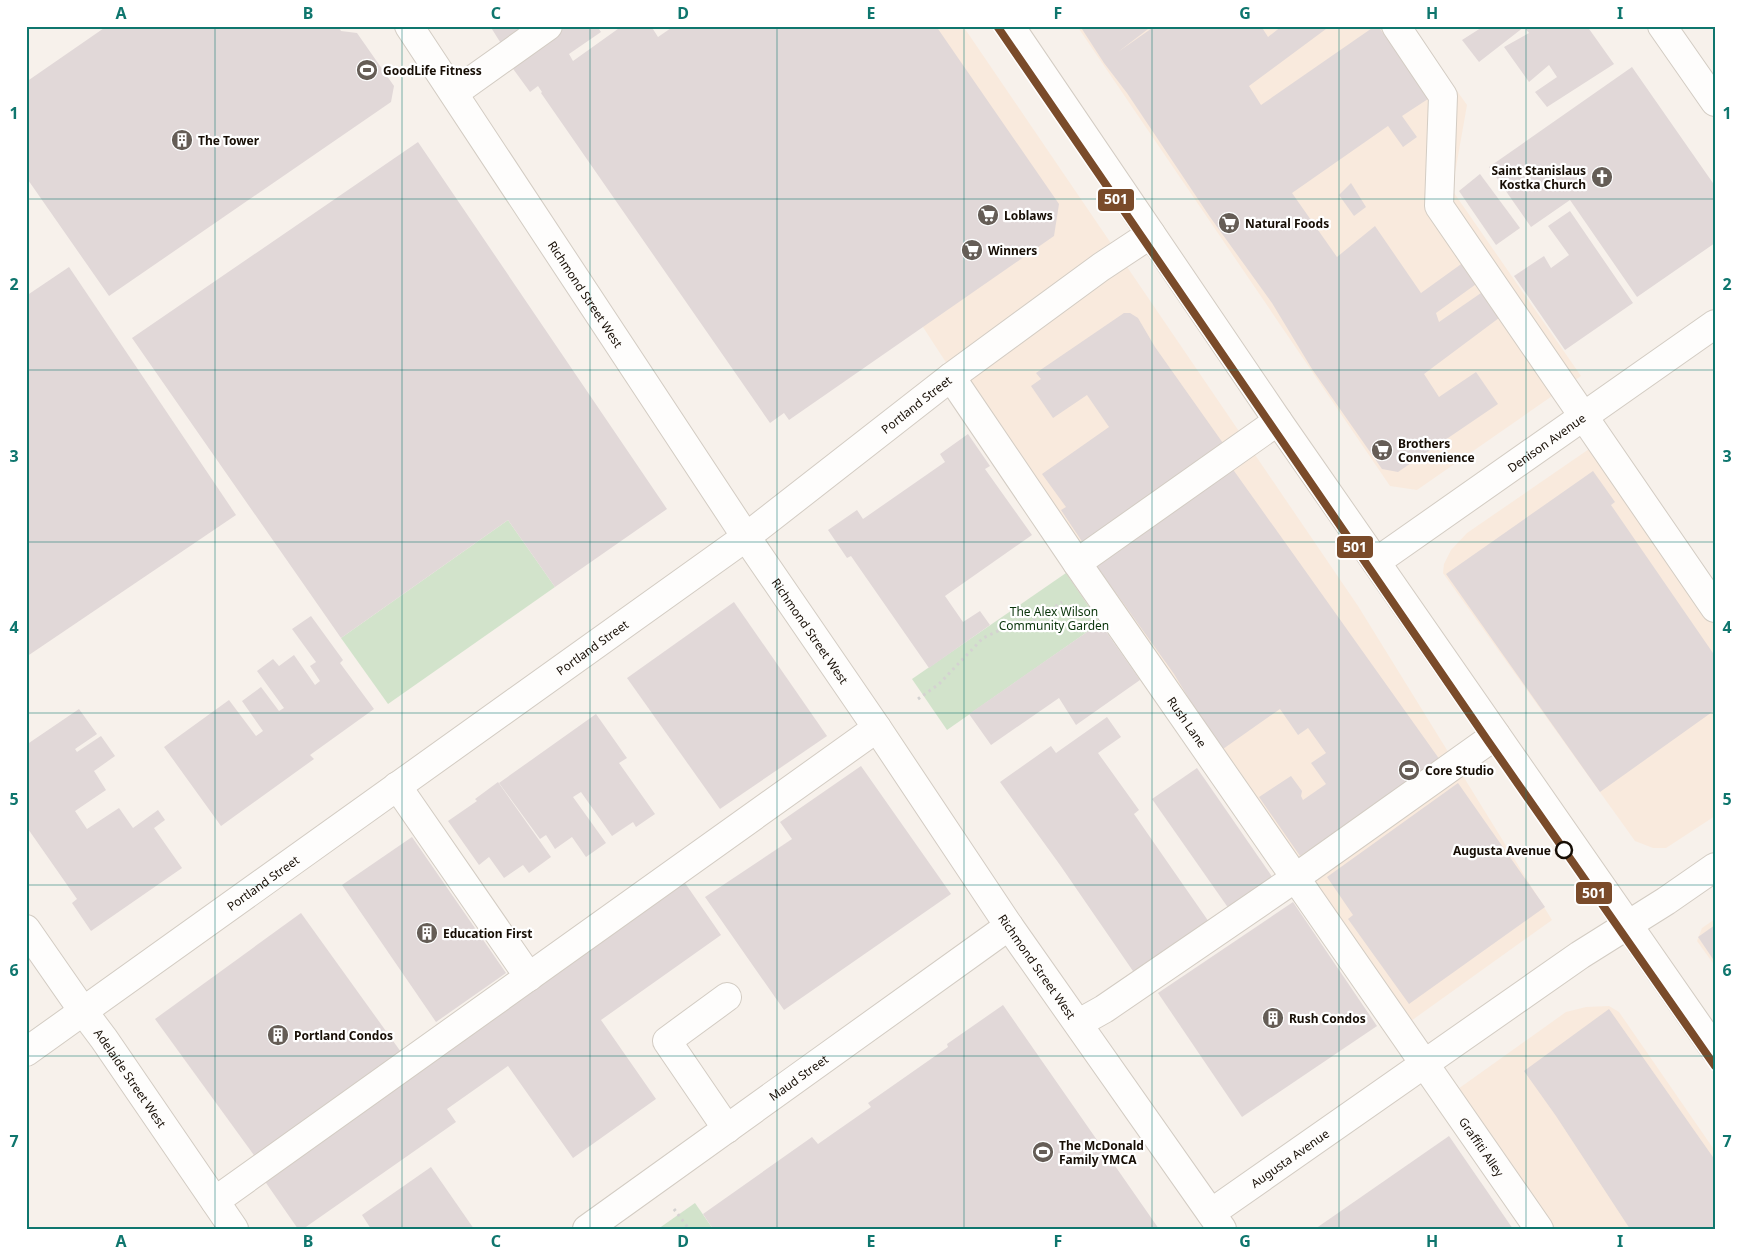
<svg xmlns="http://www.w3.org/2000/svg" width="1741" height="1255" font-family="'Noto Sans',sans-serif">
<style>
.built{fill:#f9eadd}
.green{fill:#d2e3cb}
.building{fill:#e1d8d8}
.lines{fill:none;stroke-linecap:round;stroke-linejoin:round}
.minor-casing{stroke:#d3ccc3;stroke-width:30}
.major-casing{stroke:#d3ccc3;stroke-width:30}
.path{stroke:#d4d2d1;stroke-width:3;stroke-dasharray:2.5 4;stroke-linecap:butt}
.minor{stroke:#fefdfc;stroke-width:28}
.major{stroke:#fefdfc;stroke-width:28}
.tram-1-casing{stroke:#fff;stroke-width:11}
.tram-1{stroke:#7a4b2a;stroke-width:8}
.grid{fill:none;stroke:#0f766e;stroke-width:1;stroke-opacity:0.55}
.stop-dot{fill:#fff;stroke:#170e05;stroke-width:2.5}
.labels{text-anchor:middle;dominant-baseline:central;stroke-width:4.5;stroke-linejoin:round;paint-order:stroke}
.poi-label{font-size:12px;font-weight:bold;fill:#170e05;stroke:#fff;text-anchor:start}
.street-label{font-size:12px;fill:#170e05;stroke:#fff}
.park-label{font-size:12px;fill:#09340a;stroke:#fff}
.stop-label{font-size:12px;font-weight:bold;fill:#170e05;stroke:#fff;text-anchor:end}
.line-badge{stroke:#fff;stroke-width:2}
.badge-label{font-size:14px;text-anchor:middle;font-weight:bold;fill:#fff}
.neatline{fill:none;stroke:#0f766e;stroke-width:2}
.grid-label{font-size:16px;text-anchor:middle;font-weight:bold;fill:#0f766e}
</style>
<rect width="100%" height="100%" fill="#f7f1eb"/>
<g class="built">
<path d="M727,26H963L1358,606L1552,920L1390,1036L1292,894Z"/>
<path d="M1077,26H1411L1467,105L1452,190L1581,376L1417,490L1390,486Z"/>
<path d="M1608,436L1715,592V816L1666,848H1653L1635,841L1443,573L1444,564L1451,550L1467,533Z"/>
<path d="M1715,919V966L1697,941L1702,928Z"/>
<path d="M1609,1006L1619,1012L1715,1151V1229H1545L1451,1094L1566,1012L1586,1007Z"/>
</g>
<g class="green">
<path d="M508,520L555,587L388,704L341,638Z"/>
<path d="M1066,573L1100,623L947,730L912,679Z"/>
<path d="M695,1203L713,1229H658Z"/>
</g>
<g class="building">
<path d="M107,26H338L341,31L357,33L394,86L391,102L109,296L26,177V82Z"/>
<path d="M490,26H529L502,45Z"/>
<path d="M567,26H597L601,32L569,54L573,61L622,26H651L658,37L674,26H714L716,29L721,26H936L1059,204L1054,236L789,420L784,413L770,423L541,93L542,92L538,86L530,92L511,66Z"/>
<path d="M1080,26H1152L1118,52L1155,26H1261L1268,37L1282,26H1330L1249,86L1261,105L1375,26H1378L1412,74L1428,99L1402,116L1417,137L1403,147L1388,126L1292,193L1337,257L1375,226L1421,293L1464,262L1479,282L1436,313L1439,322L1481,293L1499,318L1424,374L1439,397L1476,372L1498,404L1398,472L1382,469L1312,369L1272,303L1210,217L1127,93L1104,63Z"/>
<path d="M1484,26H1587L1614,64L1547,107L1535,92L1557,77L1549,65L1529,82L1504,47L1529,33L1524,27L1479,62L1462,40Z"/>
<path d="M1632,67L1715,186V243L1637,297L1570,200L1531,227L1489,167Z"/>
<path d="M418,142L667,509L555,587L508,520L341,638L132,338Z"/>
<path d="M1480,174L1520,228L1496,245L1459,191Z"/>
<path d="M1351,183L1366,207L1354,216L1339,195Z"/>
<path d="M1570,211L1633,303L1565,350L1514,276L1544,256L1551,268L1569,255L1548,226Z"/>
<path d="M69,267L236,515L26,657V296Z"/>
<path d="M1124,313H1130L1138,318L1155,347L1225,446L1085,546L1061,510L1066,507L1042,474L1109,427L1087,395L1053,418L1031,386L1041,379L1036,373Z"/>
<path d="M968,434L990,466L985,469L1032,535L945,596L963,622L980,611L990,625L929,668L851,556L847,558L828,530L857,510L863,519L945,462L940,454Z"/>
<path d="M1232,468L1440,760L1300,856L1259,797L1291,776L1302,791L1301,796L1303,800L1326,784L1311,763L1326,753L1308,728L1298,735L1280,709L1223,749L1197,712L1174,674L1096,565Z"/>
<path d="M1593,471L1615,502L1611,505L1715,656V710L1600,792L1446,574Z"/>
<path d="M734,602L827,736L720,809L627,678Z"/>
<path d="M311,616L343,660L340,663L374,709L310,755L314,759L221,826L164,747L229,700L256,736L263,731L242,701L261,687L279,711L284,708L257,671L273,659L279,666L294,655L315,685L320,681L310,666L316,662L292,629Z"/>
<path d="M1100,623L1140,680L1076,725L1059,698L991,745L969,714Z"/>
<path d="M79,709L97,734L75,749L77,752L101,736L115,756L94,771L106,790L75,811L87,829L119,808L133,828L158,810L165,820L154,828L182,868L91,931L72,903L77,899L26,826V745Z"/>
<path d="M596,714L627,758L619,763L655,814L636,827L633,822L612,836L581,792L573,797L606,843L586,857L572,837L555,849L546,835L540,839L499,783Z"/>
<path d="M1107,717L1121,737L1098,753L1139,810L1134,814L1209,922L1135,974L1060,865L1000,782L1051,746L1056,753Z"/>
<path d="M861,766L951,894L784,1010L705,897L792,839L780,822Z"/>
<path d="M1197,768L1273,878L1229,909L1152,799Z"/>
<path d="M498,782L551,857L529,873L523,865L504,878L489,857L479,865L448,821L477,801L475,799Z"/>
<path d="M1458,783L1545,907L1409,1004L1348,919L1353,915L1327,877Z"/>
<path d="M412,837L506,973L436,1022L342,885Z"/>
<path d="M685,883L721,935L601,1020L656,1099L573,1158L508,1066L447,1109L456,1122L303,1229H298L264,1180Z"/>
<path d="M1293,902L1377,1026L1242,1117L1158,993Z"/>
<path d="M301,913L401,1052L256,1158L155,1019Z"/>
<path d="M1715,925V962L1698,937Z"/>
<path d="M1003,1005L1159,1229H713L703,1214L812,1137L818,1144L838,1130L871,1107L868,1103L948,1047L947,1044Z"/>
<path d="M1609,1009L1715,1160V1229H1630L1556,1116L1524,1071Z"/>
<path d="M1449,1136L1513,1229H1315Z"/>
<path d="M431,1167L474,1229H371L362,1215Z"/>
</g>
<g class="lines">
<g class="minor-casing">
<g id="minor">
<path d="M1396,26L1443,96L1439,206L1715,608"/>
<path d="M1662,26L1715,102"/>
<path d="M454,93L548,26"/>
<path id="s1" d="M951,377L1077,563L1539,1229"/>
<path id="s2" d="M1376,562L1715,324"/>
<path d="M1077,563L1278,421"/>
<path d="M397,786L529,977"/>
<path d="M1079,1023L1104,1009L1288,883L1496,735"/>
<path id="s3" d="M26,1052L746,537L951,377L1101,267L1151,234"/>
<path d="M727,1129L667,1041L727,997"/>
<path d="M215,1201L877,728"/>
<path id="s4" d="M1211,1213L1580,955L1666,901L1715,867"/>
<path id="s5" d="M587,1229L1009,926"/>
</g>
</g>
<g class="major-casing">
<g id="major">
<path id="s6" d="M409,26L746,537L877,728L1009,926L1222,1229"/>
<path d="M1010,26L1278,421L1715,1050"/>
<path id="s7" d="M26,929L83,1011L104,1039L234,1229"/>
</g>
</g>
<g class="path">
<path d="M918,699L939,684L983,638L1002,629L1022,624L1041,616L1062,602"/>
<path d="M674,1209L689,1229"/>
</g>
<use href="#minor" class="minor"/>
<use href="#major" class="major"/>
<g class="tram-1-casing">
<path id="tram-1" d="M997,26L1488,741L1715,1066"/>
</g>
<use href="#tram-1" class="tram-1"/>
</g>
<path class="grid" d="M215,26V1229M402,26V1229M590,26V1229M777,26V1229M964,26V1229M1152,26V1229M1339,26V1229M1526,26V1229M26,199H1715M26,370H1715M26,542H1715M26,713H1715M26,885H1715M26,1056H1715"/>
<defs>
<g id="stadium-disc" transform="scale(1.125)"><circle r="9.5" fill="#655d56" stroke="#fff"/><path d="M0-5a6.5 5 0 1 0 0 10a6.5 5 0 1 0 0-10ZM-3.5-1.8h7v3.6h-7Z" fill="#fff"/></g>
<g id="building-disc" transform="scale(1.125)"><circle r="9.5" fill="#655d56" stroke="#fff"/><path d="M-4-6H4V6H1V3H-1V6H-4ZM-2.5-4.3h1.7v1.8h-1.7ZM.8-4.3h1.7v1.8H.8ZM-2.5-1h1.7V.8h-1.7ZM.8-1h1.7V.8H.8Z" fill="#fff"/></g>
<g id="church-disc" transform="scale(1.125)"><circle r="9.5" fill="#655d56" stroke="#fff"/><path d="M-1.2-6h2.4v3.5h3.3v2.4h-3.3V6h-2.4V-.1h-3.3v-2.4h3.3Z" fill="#fff"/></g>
<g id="supermarket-disc" transform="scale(1.125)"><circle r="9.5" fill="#655d56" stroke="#fff"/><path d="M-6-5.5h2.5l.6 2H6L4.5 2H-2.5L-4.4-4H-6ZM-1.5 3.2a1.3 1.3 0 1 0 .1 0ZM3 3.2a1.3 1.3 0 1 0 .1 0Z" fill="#fff"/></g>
</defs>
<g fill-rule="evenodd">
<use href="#stadium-disc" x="367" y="70"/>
<use href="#building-disc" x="182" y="140"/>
<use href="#church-disc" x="1602" y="177"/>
<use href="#supermarket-disc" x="988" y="215"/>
<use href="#supermarket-disc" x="1229" y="223"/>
<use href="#supermarket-disc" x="972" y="250"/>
<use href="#supermarket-disc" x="1382" y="450"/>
<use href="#stadium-disc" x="1409" y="770"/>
<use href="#building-disc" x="427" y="933"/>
<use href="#building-disc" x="1273" y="1018"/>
<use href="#building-disc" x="278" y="1035"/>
<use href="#stadium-disc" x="1043" y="1152"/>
</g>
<circle class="stop-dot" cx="1564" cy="850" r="8"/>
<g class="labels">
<g class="poi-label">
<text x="383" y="70">GoodLife Fitness</text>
<text x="198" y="140">The Tower</text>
<text x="1586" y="170" text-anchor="end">Saint Stanislaus<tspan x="1586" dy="14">Kostka Church</tspan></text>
<text x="1004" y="215">Loblaws</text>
<text x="1245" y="223">Natural Foods</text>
<text x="988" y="250">Winners</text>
<text x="1398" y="443">Brothers<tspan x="1398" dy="14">Convenience</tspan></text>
<text x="1425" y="770">Core Studio</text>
<text x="443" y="933">Education First</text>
<text x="1289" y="1018">Rush Condos</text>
<text x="294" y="1035">Portland Condos</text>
<text x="1059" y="1145">The McDonald<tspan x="1059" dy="14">Family YMCA</tspan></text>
</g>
<g class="street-label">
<text stroke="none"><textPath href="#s6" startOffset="321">Richmond Street West</textPath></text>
<text stroke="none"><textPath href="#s3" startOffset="1101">Portland Street</textPath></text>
<text stroke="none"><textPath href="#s2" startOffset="208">Denison Avenue</textPath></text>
<text stroke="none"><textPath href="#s6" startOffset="726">Richmond Street West</textPath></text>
<text stroke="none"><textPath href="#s3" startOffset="696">Portland Street</textPath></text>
<text stroke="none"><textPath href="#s1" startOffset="418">Rush Lane</textPath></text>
<text stroke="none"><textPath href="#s3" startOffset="291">Portland Street</textPath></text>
<text stroke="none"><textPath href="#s6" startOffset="1131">Richmond Street West</textPath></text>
<text stroke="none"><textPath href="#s5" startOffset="260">Maud Street</textPath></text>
<text stroke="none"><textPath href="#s7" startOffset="182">Adelaide Street West</textPath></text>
<text stroke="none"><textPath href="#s1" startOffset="935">Graffiti Alley</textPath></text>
<text stroke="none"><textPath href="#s4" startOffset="96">Augusta Avenue</textPath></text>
</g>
<g class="park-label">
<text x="1054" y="611">The Alex Wilson<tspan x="1054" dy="14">Community Garden</tspan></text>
</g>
<g class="stop-label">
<text x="1551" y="850">Augusta Avenue</text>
</g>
</g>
<g class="line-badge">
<rect x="1097" y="188" width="38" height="24" rx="5" fill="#7a4b2a"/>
<rect x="1336" y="535" width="38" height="24" rx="5" fill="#7a4b2a"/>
<rect x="1575" y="881" width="38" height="24" rx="5" fill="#7a4b2a"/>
</g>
<g class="badge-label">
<text x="1116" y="204">501</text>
<text x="1355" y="552">501</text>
<text x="1594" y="898">501</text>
</g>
<rect width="1741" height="1255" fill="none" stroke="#ffffff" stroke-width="55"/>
<rect x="28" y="28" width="1686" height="1200" class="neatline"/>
<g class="grid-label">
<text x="121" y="19">A</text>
<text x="308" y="19">B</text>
<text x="496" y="19">C</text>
<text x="683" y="19">D</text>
<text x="871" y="19">E</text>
<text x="1058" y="19">F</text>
<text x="1245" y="19">G</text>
<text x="1432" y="19">H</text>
<text x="1620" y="19">I</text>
<text x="14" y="119">1</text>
<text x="1727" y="119">1</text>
<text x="14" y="290">2</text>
<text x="1727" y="290">2</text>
<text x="14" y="462">3</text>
<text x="1727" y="462">3</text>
<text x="14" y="633">4</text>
<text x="1727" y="633">4</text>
<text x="14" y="805">5</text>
<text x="1727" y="805">5</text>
<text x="14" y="976">6</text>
<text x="1727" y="976">6</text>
<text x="14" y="1147">7</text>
<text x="1727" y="1147">7</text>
<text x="121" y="1247">A</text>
<text x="308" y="1247">B</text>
<text x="496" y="1247">C</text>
<text x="683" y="1247">D</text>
<text x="871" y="1247">E</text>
<text x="1058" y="1247">F</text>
<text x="1245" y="1247">G</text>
<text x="1432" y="1247">H</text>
<text x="1620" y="1247">I</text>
</g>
</svg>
